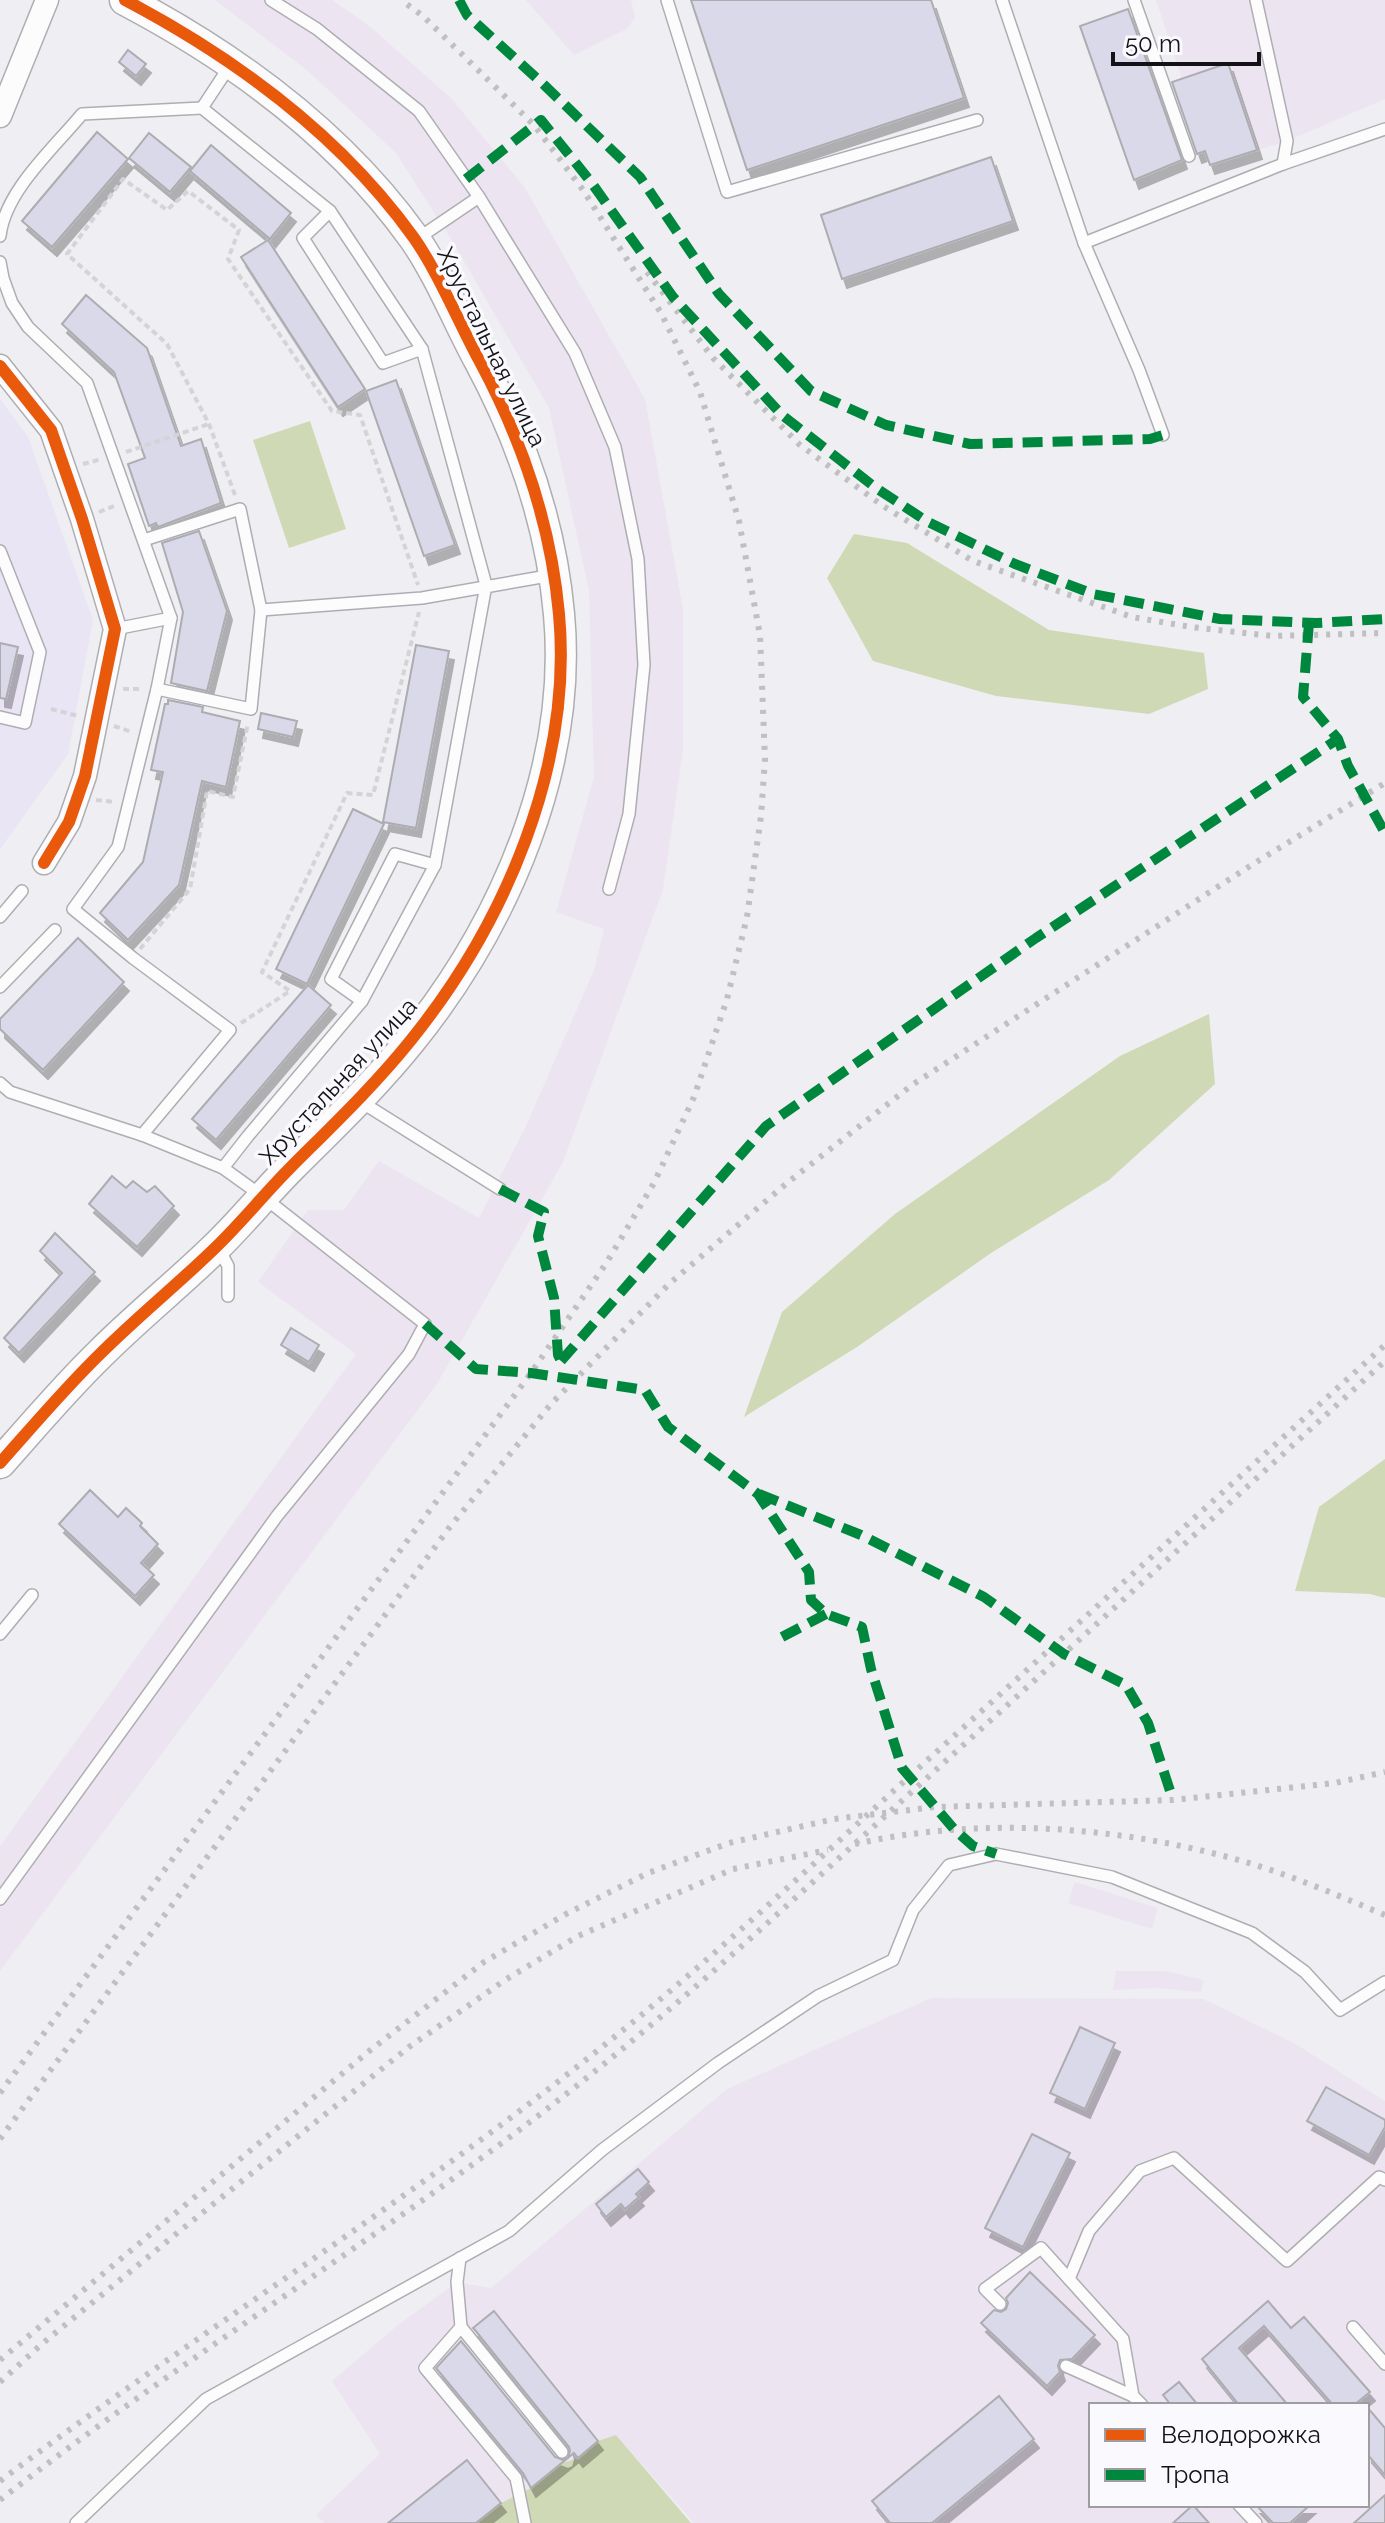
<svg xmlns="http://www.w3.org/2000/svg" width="1385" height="2523" font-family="Raleway,sans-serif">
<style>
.industrial{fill:#ece5f1;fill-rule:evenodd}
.education{fill:#e9e5f4}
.green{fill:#cfd9b5}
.building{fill:#dad9e9;stroke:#adacb0;stroke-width:2;filter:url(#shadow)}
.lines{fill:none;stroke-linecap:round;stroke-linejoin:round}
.lane-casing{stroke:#aeaeb2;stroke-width:14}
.street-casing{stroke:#aeaeb2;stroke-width:25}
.secondary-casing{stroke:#aeaeb2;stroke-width:33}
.path{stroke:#d4d4d6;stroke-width:4;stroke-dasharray:6 4;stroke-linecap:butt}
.lane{stroke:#fcfcfd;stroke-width:11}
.street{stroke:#fcfcfd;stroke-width:22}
.secondary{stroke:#fcfcfd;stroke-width:30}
.rail{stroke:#c0c0c1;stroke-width:6;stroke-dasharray:4 8;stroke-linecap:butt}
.quiet{stroke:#00873e;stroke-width:10;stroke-dasharray:20 10;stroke-linecap:butt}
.cycleway-casing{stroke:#f9f9fe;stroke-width:17}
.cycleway{stroke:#e8590c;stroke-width:12}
.labels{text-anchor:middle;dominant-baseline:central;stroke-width:7;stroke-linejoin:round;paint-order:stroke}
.street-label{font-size:24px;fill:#131317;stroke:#f9f9fe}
</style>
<defs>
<filter id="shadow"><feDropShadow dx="5" dy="9" stdDeviation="0" flood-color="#0004"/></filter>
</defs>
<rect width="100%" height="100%" fill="#eeeef3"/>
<g class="industrial">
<path d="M215,0H332L368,25L451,98L525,188L645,399L683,609V750L663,890L563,1162L437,1384L0,1971V1846L356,1354L258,1282L308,1210H344L379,1161L479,1218L527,1124L594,970L604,929L556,912L594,777L589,591L549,408L451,239L396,153L308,71Z"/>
<path d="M526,0H631L635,17L627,29L574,55Z"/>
<path d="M1156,0H1385V99L1287,141L1210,165Z"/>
<path d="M1075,1882L1158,1908L1152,1929L1068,1903Z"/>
<path d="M1116,1971H1165L1204,1980L1201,1992L1158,1988L1113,1990Z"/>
<path d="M931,1998L1203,1999L1294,2043L1385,2101V2523H694L616,2435L578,2458L562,2463L531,2488L501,2503L476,2523H324L316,2515L380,2454L332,2381L398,2325L457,2282L491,2288L727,2089ZM1091,2405H1367V2505H1091Z"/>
</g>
<path class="education" d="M0,399L28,437L93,620L68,754L0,849Z"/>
<g class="green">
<path d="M310,421L346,529L289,548L253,440Z"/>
<path d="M854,534L907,543L1049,630L1204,653L1208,689L1149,714L996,696L873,661L827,578Z"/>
<path d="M1209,1014L1215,1084L1109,1180L991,1253L857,1347L744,1417L782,1312L895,1214L1120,1056Z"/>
<path d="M1385,1459V1598L1370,1594L1295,1591L1319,1507Z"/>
<path d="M616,2435L691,2523H476L501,2503L531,2488L562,2463L578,2458L598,2441Z"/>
</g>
<g class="building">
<path d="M691,0H931L964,98L747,170Z"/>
<path d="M1128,9L1182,160L1134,180L1080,26Z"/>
<path d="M128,50L146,64L136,76L119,62Z"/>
<path d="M1228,63L1257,150L1210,165L1205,151L1197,154L1172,82Z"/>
<path d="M97,132L128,159L52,247L22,221Z"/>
<path d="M149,133L191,167L170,192L129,158Z"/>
<path d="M211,145L291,213L270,239L190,171Z"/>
<path d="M991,157L1013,221L842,279L821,215Z"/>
<path d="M268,240L365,389L338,407L241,257Z"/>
<path d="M86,295L147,348L181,446L201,439L221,503L158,527L156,523L149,526L128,464L145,458L114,372L62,324Z"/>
<path d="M396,380L455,545L424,556L366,391Z"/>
<path d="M199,531L227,611L207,691L171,683L183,612L162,543Z"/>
<path d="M0,643L18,647L6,699L0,698Z"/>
<path d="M416,645L449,651L416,828L383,822Z"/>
<path d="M168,700L203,707L202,712L240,721L226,787L202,781L179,885L128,940L100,913L143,862L163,772L151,770L165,704H168Z"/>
<path d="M261,713L297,721L293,737L258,729Z"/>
<path d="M353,809L384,824L307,984L276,969Z"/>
<path d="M78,938L124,982L43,1070L0,1029V1019Z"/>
<path d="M308,985L331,1005L216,1140L192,1119Z"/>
<path d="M112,1176L126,1188L133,1181L147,1192L155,1186L174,1206L137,1247L89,1204Z"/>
<path d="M55,1233L95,1272L19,1353L4,1338L62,1273L40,1251Z"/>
<path d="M291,1328L319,1345L309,1362L281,1345Z"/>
<path d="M90,1490L118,1517L126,1508L142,1523L140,1526L158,1544L141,1563L154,1575L135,1596L59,1524Z"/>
<path d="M1080,2027L1115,2043L1085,2109L1050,2093Z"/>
<path d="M1326,2087L1385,2120V2127L1369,2155L1307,2121Z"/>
<path d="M1032,2134L1070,2153L1023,2247L985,2228Z"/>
<path d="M638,2169L649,2182L636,2194L639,2197L625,2209L621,2204L606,2217L596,2204Z"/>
<path d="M1030,2272L1095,2335L1072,2359L1060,2360L1058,2366L1060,2372L1047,2386L981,2323L994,2310L1001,2312L1006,2309L1008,2303L1006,2298Z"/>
<path d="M1268,2301L1291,2328L1304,2317L1370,2392L1354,2405H1333L1264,2326L1239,2348L1288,2405H1239L1202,2359Z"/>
<path d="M494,2311L598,2441L578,2458L574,2453L531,2488L523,2473L436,2368L461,2341L555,2457L563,2460L568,2458L570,2451L569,2447L475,2330L473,2328Z"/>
<path d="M1179,2382L1198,2405H1171L1163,2395Z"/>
<path d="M999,2396L1034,2439L932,2523H890L872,2501Z"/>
<path d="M1367,2407L1385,2428V2475L1367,2454Z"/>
<path d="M467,2460L501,2503L476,2523H388Z"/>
<path d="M1385,2495V2523H1354Z"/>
<path d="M1193,2505L1209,2523H1173Z"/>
<path d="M1256,2505H1310L1290,2523H1273Z"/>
</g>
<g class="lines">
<g class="lane-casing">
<g id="lane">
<path d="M271,0L317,29L419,111L479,197L575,353L615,447L638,559L644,665L629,814L609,889"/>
<path d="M667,0L727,192L977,120"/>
<path d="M1002,0L1084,243L1283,164L1287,141L1256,0"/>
<path d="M1134,0L1189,156"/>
<path d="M1283,164L1385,129"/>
<path d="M330,211L303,238L383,363L422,349"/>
<path d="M0,236C5,191 54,148 82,114L202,108"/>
<path d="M417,239L479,197"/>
<path d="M1084,243L1139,370L1163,435"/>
<path d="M0,262L3,278L12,303L28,327L87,383L171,618L157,689L118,847L73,909L133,958L230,1030L142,1135L223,1168L262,1196L425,1324L409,1354L277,1516L0,1899"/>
<path d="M144,540L240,509L261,610L251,709L157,689"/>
<path d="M0,551L40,652L25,723L0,717"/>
<path d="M261,610L422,598L553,575"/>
<path d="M115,629L171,618"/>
<path d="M0,917L22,891"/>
<path d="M0,987L55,930"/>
<path d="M362,1001L331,979L395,854L435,865"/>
<path d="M0,1083L10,1092L142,1135"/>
<path d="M358,1100L500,1189"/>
<path d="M223,1168L248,1136L362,1001L435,865L486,585L422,349L330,211L202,108L231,64"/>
<path d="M218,1247L228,1266V1296"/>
<path d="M0,1634L32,1595"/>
<path d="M460,2258L457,2282L461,2327L562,2452"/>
<path d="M1069,2279L1089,2231L1140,2171L1174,2158L1287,2261L1379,2177L1385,2180"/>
<path d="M1000,2304L985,2289L1041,2248L1123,2339L1133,2396"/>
<path d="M461,2327L425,2368L516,2478L525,2523"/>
<path d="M1353,2327L1385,2364"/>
<path d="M1066,2366L1133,2396L1142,2405"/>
<path d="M1239,2505L1256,2523"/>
<path d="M76,2523L206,2399L509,2231L602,2150L718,2063L818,1996L893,1960L913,1910L949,1865L996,1854L1112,1877L1252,1933L1305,1972L1340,2010L1385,1982"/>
</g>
</g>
<g class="street-casing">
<g id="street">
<path d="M0,116L47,0"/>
<path d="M0,366L51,430L82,519L115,629L85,776L69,822L44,863"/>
</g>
</g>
<g class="secondary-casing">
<path id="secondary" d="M0,1463C33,1426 65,1388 100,1354C137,1317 178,1284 215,1248C242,1222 265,1193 291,1167C332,1126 375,1085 411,1040C505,923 573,766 559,614C551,525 521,438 479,360C459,323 438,272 414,238C341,136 235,58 125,0"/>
</g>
<g class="path">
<path d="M126,452L209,424"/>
<path d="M83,464L102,459"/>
<path d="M235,495L209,424L167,344L67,254L123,179L167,210L188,191L239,230L228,259L332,411L360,415L418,585"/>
<path d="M99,512L117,505"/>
<path d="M123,689H142"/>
<path d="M51,709L78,716"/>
<path d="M114,726L132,732"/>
<path d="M96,800L115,802"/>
<path d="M140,949L190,889L207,791L233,797L248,723"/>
<path d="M241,1023L290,991L262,972L347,793L373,795L419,612"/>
</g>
<use href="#lane" class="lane"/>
<use href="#street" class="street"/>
<use href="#secondary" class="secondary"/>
<g class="rail">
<path d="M647,272L713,358L800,445L883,506L973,561L1132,617L1191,627L1272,636L1385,633"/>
<path d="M855,1844C981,1816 1119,1826 1242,1861C1291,1875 1339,1896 1385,1915"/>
<path d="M0,2093L531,1373L607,1262L654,1183L694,1097L727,999L747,917L761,816L765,759L760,635L739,521L700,392L661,313L583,190L534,125L423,16L401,0"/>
<path d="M0,2139L449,1528L551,1404L669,1284L787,1183L912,1085L1250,866L1385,783"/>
<path d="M0,2360L368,2052L484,1962L566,1914L648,1873L729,1843L834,1819L935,1807L1173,1800L1335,1783L1385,1772"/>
<path d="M0,2382L43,2343L176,2234L409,2047L505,1980L578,1936L733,1869L828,1850"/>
<path d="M0,2481C199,2331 412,2200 607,2043C712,1959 811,1866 911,1775C1069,1632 1227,1488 1385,1345"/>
<path d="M0,2500C202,2342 424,2213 621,2050C730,1960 833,1863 938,1768C1087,1633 1236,1497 1385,1361"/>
</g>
<g class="quiet">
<path d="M459,0L467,15L541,82L640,177L719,294L811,391L886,425L970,444L1150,439L1163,435"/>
<path d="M466,179L541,120L591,182L673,297L782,415L876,488L928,522L1015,564L1093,594L1220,619L1316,623L1385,619"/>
<path d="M1309,623L1303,697L1338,739L1348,766L1385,833"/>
<path d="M500,1189L544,1212L538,1236L554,1298L558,1355L564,1367"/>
<path d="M425,1324L476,1369L531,1373L645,1390L668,1427L758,1494L809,1572L811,1600L826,1614L862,1627L871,1669L902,1768L954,1829L973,1846L996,1854"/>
<path d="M561,1361L766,1126L1036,938L1338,739"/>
<path d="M759,1494L861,1535L984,1597L1064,1654L1126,1685L1148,1723L1173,1800"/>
<path d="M782,1637L826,1614"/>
</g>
<g class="cycleway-casing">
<g id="cycleway">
<path d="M0,366L51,430L82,519L115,629L85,776L69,822L44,863"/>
<path d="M0,1463C33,1426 65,1388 100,1354C137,1317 178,1284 215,1248C242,1222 265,1193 291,1167C332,1126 375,1085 411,1040C505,923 573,766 559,614C551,525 521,438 479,360C459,323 438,272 414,238C341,136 235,58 125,0"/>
</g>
</g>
<use href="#cycleway" class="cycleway"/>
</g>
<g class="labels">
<g class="street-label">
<text transform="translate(492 347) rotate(64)">Хрустальная улица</text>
<text transform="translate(338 1081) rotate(-47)">Хрустальная улица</text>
</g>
</g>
<rect x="1089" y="2403" width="280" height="104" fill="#f9f9fe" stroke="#9d9da2" stroke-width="2"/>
<rect x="1105" y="2429" width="40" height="12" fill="#e8590c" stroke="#9d9da2" stroke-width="2"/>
<text x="1161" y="2443" font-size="24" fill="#131317">Велодорожка</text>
<rect x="1105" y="2469" width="40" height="12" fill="#00873e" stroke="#9d9da2" stroke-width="2"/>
<text x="1161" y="2483" font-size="24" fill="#131317">Тропа</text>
<path d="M1113 52v12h146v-12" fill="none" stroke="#131317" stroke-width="4"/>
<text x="1125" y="52" font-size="24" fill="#131317" stroke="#f9f9fe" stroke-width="6" paint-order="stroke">50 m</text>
</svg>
